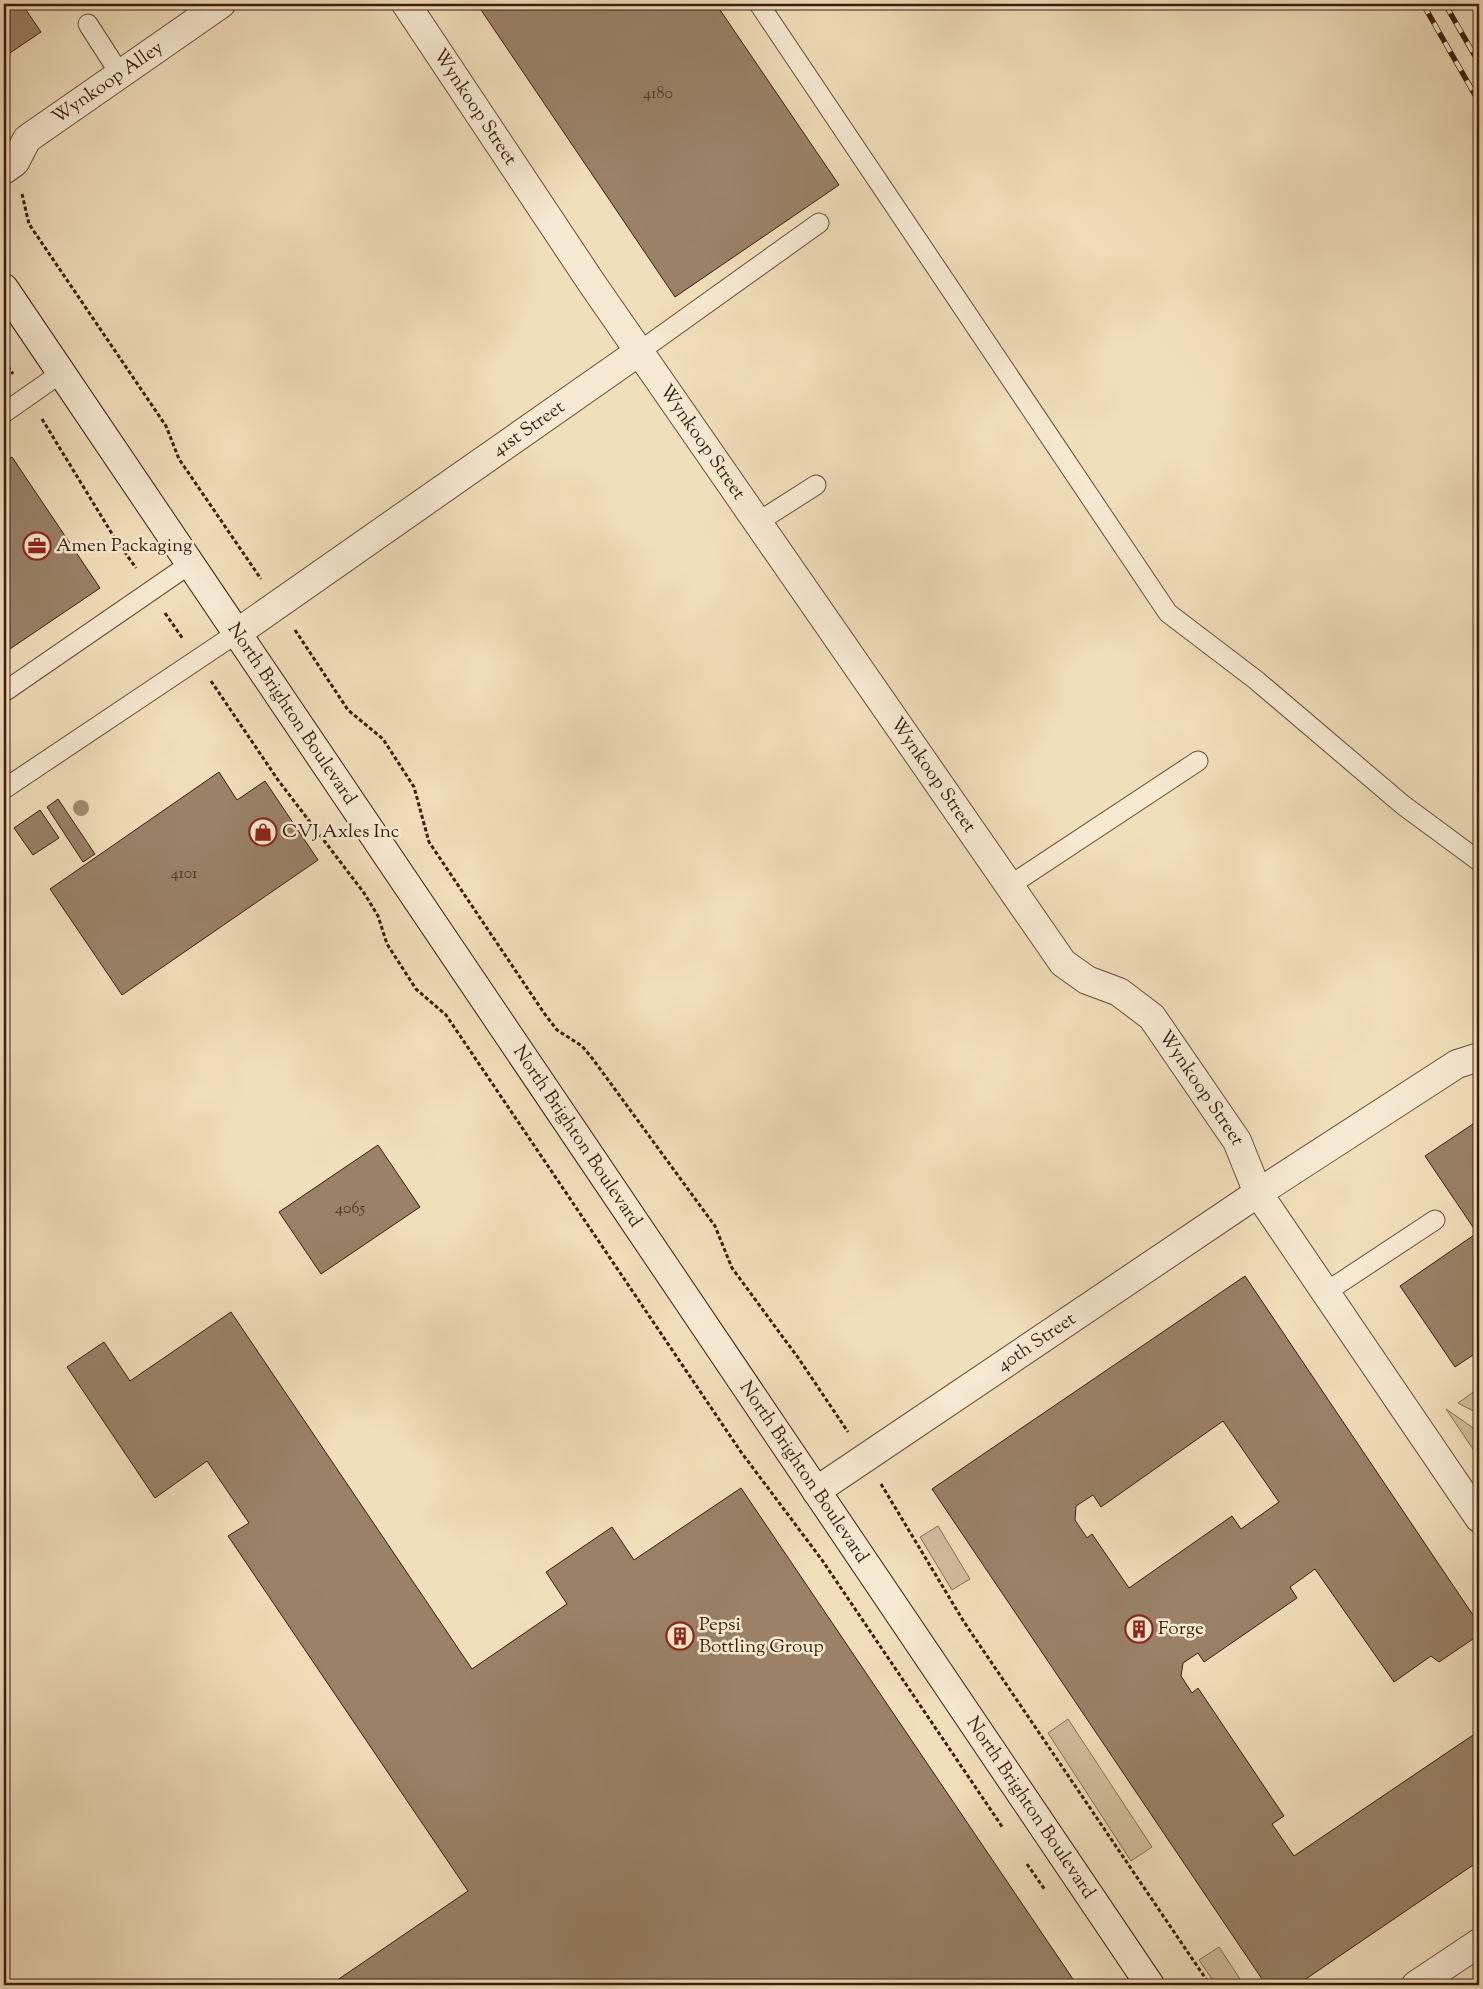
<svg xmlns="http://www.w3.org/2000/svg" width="1483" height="1989" font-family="'Sorts Mill Goudy',serif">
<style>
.green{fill:#d2bd9d;stroke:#876d56}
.building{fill:#9a8168;stroke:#3c1d10;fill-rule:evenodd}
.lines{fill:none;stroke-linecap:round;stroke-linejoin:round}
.lane-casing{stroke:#694d3a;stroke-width:21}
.street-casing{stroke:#694d3a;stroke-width:30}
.secondary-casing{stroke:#3c1d10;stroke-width:30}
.path{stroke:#3c1d10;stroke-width:3;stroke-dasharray:4 2.5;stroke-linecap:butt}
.lane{stroke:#f6ead2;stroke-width:19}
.street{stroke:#f6ead2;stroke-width:28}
.secondary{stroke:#f6ead2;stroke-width:28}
.rail-casing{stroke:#3c1d10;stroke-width:5.5}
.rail{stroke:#f6ead2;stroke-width:4;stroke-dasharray:11;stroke-linecap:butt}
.tree{fill:#a28a70}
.labels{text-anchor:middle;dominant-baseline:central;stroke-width:5;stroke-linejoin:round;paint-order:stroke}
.number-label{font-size:16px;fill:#543626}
.street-label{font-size:19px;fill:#3c1d10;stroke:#f6ead2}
.poi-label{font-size:19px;fill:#3c1d10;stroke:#f6ead2;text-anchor:start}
</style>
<rect width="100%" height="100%" fill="#f1deba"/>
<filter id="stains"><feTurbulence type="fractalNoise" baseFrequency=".004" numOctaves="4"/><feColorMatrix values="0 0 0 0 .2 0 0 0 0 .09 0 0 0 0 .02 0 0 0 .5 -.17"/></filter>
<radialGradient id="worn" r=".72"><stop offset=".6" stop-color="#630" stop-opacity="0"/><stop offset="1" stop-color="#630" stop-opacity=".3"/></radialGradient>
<g class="green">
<path d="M1479,1388V1414L1458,1403Z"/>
<path d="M1446,1409L1479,1432V1458Z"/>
<path d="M938,1526L970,1579L952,1590L920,1537Z"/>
<path d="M1068,1719L1152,1847L1131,1861L1048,1733Z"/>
<path d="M1219,1947L1244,1985H1216L1199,1960Z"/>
</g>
<g class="building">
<path d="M4,4H22L41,32L4,57Z"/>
<path d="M477,4H716L839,185L675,297Z"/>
<path d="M12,457L100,588L4,653V463Z"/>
<path d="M219,772L237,800L265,781L318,860L122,995L50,889Z"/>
<path d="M58,799L95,854L83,862L47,807Z"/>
<path d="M40,810L59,838L33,855L14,828Z"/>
<path d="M1479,1120V1351L1455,1367L1400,1286L1477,1233L1425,1156Z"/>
<path d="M378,1145L420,1207L321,1274L279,1212Z"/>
<path d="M1245,1276L1479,1624V1635L1439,1662L1431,1656L1394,1682L1315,1569L1290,1587L1297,1598L1204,1662L1198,1653L1183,1663L1181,1676L1192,1693L1198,1688L1284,1816L1272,1824L1294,1856L1479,1731V1861L1297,1985H1266L932,1489ZM1223,1421L1279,1502L1241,1529L1232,1516L1129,1588L1092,1534L1087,1538L1075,1520L1076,1506L1093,1495L1101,1507Z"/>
<path d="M231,1312L472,1669L567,1604L546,1572L612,1527L634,1560L741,1488L1077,1985H330L468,1891L228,1536L249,1523L207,1461L155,1498L67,1367L104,1342L130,1381Z"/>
</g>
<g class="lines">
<g class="lane-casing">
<g id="lane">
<path d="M759,4L1168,613L1256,680L1403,805L1479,861"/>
<path d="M88,24L120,74"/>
<path d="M640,351L819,223"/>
<path d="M4,413L61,373"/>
<path d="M758,522L816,485"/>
<path d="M4,692L190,564"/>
<path d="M4,789L237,633"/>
<path d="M1009,886L1198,761"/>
<path d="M1326,1292L1435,1220"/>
</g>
</g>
<g class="street-casing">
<g id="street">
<path id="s1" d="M406,4L591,282L1063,963L1087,980L1119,992L1152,1017L1237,1141L1258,1193L1479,1518"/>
<path id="s2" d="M4,170L15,162L27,139L221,4"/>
<path id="s3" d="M237,633L640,351"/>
<path id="s4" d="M816,1491L1258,1193L1457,1064L1479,1057"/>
<path d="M1416,1985L1479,1943"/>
</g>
</g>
<g class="secondary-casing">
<g id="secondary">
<path id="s5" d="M4,288L1150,1985"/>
</g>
</g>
<g class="path">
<path d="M22,194L29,224L166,426L179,459L261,579"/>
<path d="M4,361L13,374"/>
<path d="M42,419L114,537L136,568"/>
<path d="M165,613L183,639"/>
<path d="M295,630L348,710L383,739L414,787L429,842L544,1013L557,1030L582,1046L592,1058L715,1226L732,1268L799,1359L848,1432"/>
<path d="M211,681L278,780L364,893L378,916L387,944L416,989L446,1015L741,1452L822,1560L1003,1828"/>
<path d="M881,1484L964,1622L1210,1985"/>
<path d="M1027,1864L1045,1890"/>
</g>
<use href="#lane" class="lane"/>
<use href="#street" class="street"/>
<use href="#secondary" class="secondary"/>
<g class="rail-casing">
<g id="rail">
<path d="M1423,4L1479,102"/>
<path d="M1445,4L1479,63"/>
<path d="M1473,4L1479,16"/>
</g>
</g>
<use href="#rail" class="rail"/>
</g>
<circle class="tree" cx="81" cy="808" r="8"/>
<defs>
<g id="office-ring" transform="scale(1.4375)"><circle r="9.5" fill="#f6ead2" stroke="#8f2418" stroke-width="1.5"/><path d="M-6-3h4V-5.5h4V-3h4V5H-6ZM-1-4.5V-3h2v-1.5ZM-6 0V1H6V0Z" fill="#8f2418"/></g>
<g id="shop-ring" transform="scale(1.4375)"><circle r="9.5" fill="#f6ead2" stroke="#8f2418" stroke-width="1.5"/><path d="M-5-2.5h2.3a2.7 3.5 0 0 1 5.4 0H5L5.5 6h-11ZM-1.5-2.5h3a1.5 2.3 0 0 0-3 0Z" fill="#8f2418"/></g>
<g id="building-ring" transform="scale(1.4375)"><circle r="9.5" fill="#f6ead2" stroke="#8f2418" stroke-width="1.5"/><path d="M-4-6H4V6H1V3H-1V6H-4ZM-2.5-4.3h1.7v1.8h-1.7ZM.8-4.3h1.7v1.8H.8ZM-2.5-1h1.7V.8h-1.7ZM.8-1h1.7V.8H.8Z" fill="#8f2418"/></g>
</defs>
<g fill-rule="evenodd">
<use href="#office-ring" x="37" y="546"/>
<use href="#shop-ring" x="263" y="832"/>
<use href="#building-ring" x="1139" y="1629"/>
<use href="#building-ring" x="680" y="1636"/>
</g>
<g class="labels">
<g class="number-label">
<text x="658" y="94">4180</text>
<text x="184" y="874">4101</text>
<text x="350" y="1209">4065</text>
</g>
<g class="street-label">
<text stroke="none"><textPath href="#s2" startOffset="138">Wynkoop Alley</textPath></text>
<text stroke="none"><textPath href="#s1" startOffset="124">Wynkoop Street</textPath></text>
<text stroke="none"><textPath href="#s3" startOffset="356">41st Street</textPath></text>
<text stroke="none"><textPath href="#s1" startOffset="529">Wynkoop Street</textPath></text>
<text stroke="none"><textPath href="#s5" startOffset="514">North Brighton Boulevard</textPath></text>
<text stroke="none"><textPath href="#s1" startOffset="934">Wynkoop Street</textPath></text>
<text stroke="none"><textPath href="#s1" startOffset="1354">Wynkoop Street</textPath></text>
<text stroke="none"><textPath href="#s5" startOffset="1024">North Brighton Boulevard</textPath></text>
<text stroke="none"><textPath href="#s4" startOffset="266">40th Street</textPath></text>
<text stroke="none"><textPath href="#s5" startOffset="1429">North Brighton Boulevard</textPath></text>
<text stroke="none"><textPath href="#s5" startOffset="1834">North Brighton Boulevard</textPath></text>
</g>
<g class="poi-label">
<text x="56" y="546">Amen Packaging</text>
<text x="282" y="832">CVJ Axles Inc</text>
<text x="699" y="1625">Pepsi<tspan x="699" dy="22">Bottling Group</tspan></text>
<text x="1158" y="1629">Forge</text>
</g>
</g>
<rect width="1483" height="1989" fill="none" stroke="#f1deba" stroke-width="20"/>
<rect x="5" y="5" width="1473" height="1979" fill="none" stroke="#3c1d10" stroke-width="2.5"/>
<rect x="10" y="10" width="1463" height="1969" fill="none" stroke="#3c1d10"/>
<rect width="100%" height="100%" filter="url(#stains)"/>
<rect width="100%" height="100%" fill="url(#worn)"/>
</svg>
